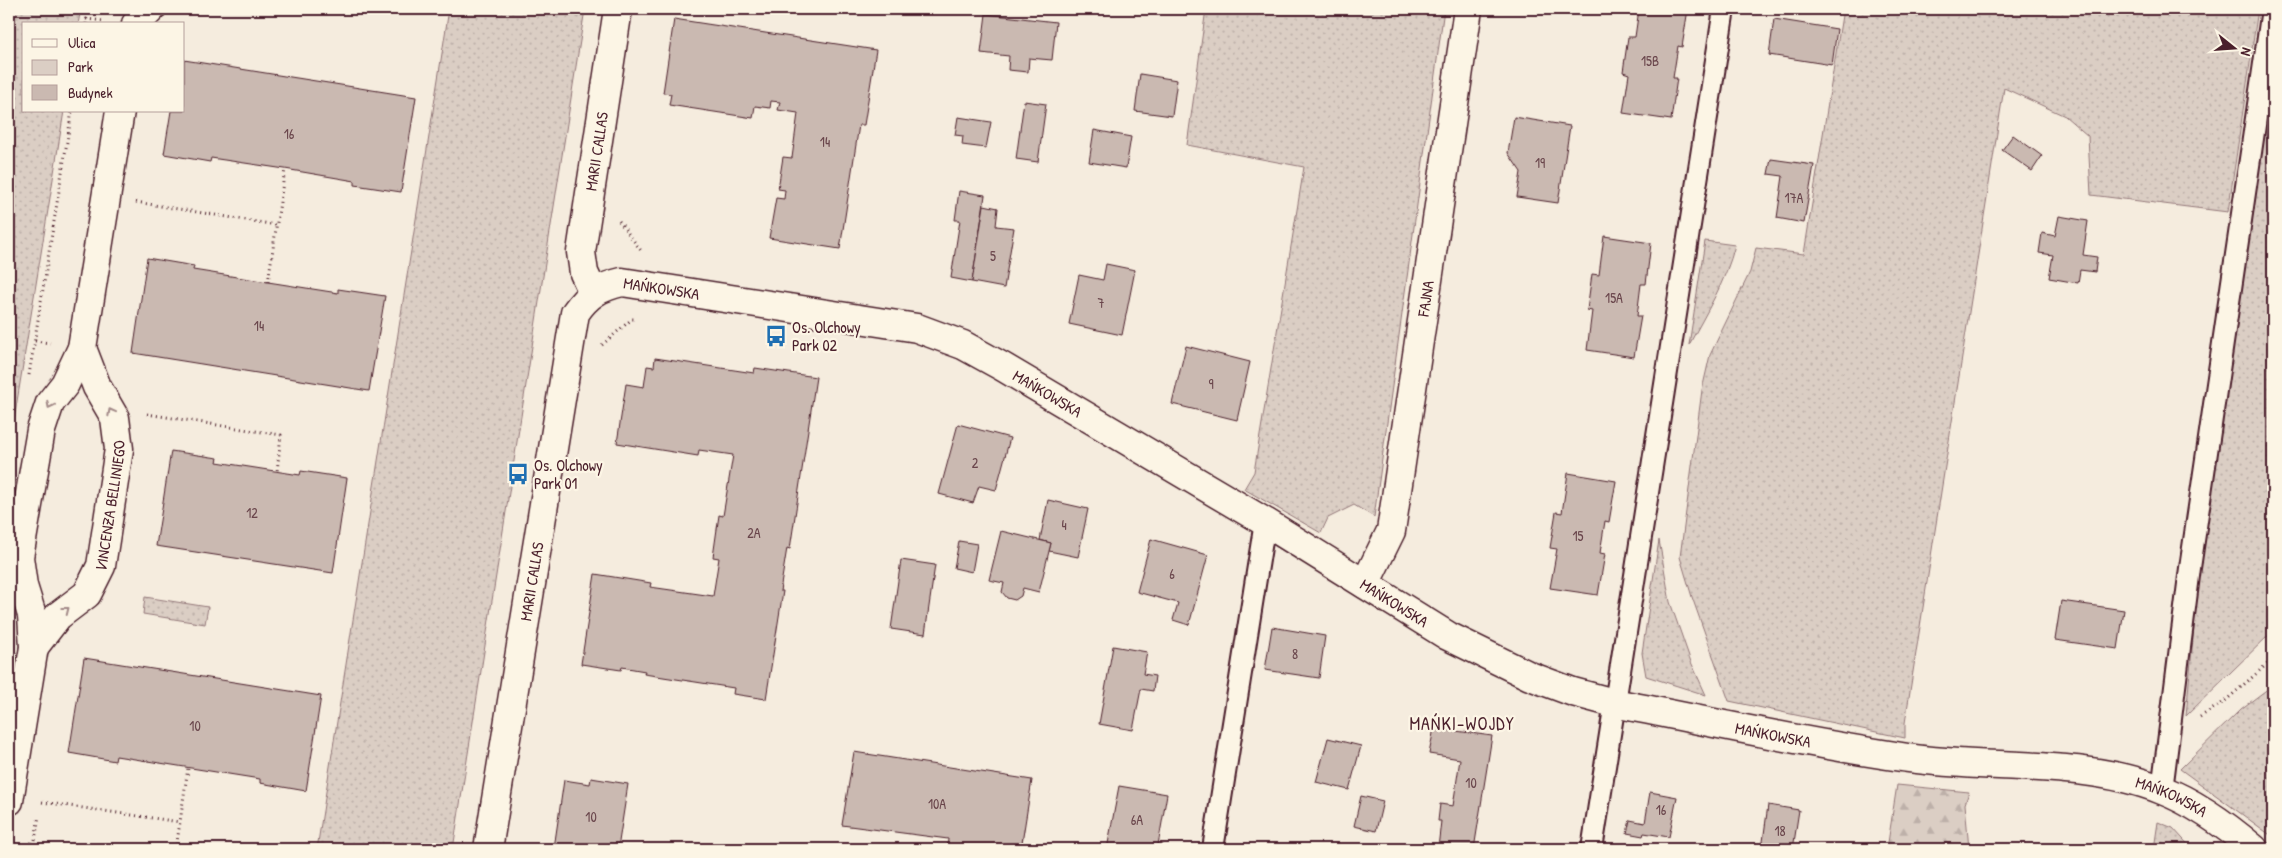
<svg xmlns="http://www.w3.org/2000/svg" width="2282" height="858" font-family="'Patrick Hand',sans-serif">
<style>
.green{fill:url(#green-dots);stroke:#927678}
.forest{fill:url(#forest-firs);stroke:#927678}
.building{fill:#cab9b1;stroke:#4a1f2b}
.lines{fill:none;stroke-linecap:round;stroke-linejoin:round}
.service-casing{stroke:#4a1f2b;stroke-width:24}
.minor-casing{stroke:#4a1f2b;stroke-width:31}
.path{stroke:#4a1f2b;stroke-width:3;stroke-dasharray:1 4;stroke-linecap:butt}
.service{stroke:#fcf5e5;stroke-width:20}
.minor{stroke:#fcf5e5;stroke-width:28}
.oneway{stroke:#a38a88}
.labels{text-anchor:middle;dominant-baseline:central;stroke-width:4.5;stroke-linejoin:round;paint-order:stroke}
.number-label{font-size:14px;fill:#6a464c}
.street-label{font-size:16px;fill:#4a1f2b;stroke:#fcf5e5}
.poi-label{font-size:16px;fill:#4a1f2b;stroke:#fcf5e5;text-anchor:start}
.neighbourhood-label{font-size:18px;letter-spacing:1px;fill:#4a1f2b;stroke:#fcf5e5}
</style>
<defs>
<pattern id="green-dots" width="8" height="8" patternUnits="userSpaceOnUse" patternTransform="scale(1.25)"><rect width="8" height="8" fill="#dbcec4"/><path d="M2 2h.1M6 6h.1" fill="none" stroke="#bdb0a9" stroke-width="1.8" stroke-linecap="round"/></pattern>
<pattern id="forest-firs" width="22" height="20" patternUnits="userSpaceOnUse" patternTransform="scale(1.25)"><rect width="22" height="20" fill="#dbcec4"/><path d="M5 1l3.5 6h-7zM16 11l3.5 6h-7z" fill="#bdb0a9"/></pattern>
</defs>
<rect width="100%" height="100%" fill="#f5ecde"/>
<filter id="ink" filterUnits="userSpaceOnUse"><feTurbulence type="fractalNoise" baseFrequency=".02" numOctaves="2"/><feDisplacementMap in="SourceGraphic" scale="10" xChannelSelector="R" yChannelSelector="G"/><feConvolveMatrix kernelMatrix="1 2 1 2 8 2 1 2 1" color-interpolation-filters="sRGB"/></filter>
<g filter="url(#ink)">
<g class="green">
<path d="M9,9H81L78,24H24V111H64L9,451Z"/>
<path d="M449,9H585L453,849H317Z"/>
<path d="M1206,9H1444L1374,517L1354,505L1328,518L1321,533L1244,489L1254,472L1304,167L1187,145Z"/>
<path d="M1843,9H2258L2228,212L2091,195L2088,136L2065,116L2004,88L1905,723V738L1729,701L1692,597L1680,557L1702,390L1710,355L1750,272L1756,248L1804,254Z"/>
<path d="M2273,71V631L2186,716L2197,594Z"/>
<path d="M1705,241L1735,245C1726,281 1706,313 1689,345Z"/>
<path d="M1659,540L1670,602L1691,662L1706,695L1646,676L1642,653Z"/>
<path d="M145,597L208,607L205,624L143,614Z"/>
<path d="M2273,685V837L2180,769L2241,709Z"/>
<path d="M2158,822L2173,828L2192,849H2154Z"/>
</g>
<path class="forest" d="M1897,785L1969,792L1965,804L1969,849H1887Z"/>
<g class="building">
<path d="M1639,9H1688L1682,47L1678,46L1673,78H1677L1671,120L1623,113L1629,74L1623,72L1628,37H1635Z"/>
<path d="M986,14L1056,22L1052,60L1029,58L1028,72L1008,70L1009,56L981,53Z"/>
<path d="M674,19L876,50L864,125H859L840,249L769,238L776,198L784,199L785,190L778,189L783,157L792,158L798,113L778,110L780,102L771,101L770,108L755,106L753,118L669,105L671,94L663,93Z"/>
<path d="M1774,19L1837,29L1832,65L1769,55Z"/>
<path d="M184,60L416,97L401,192L355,185V181L285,169L211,158L210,162L164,154L171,111H184Z"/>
<path d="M1140,74L1177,80L1172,116L1135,111Z"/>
<path d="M1024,101L1046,104L1038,162L1016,159Z"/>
<path d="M958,117L991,122L986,148L962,145L963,136L955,135Z"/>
<path d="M1514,117L1570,126L1558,203L1517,197L1521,172L1508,153Z"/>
<path d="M1094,130L1131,137L1126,168L1089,162Z"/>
<path d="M2013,135L2042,156L2032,171L2002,150Z"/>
<path d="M1771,159L1814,165L1804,223L1777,218L1783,176L1768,174Z"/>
<path d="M959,191L985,195L972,282L951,278L960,220H955Z"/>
<path d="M984,205L998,208L996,226L1014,228L1004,288L972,282Z"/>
<path d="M2059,216L2088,221L2083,255L2097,257L2095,272L2080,270L2078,283L2049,278L2053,255L2039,253L2042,233L2055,236Z"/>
<path d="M1604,236L1651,243L1646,284H1641L1637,316H1641L1634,357L1587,350L1592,311L1587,310L1592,274L1599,275Z"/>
<path d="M147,258L194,266L193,270L268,282L338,293V289L385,296L369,391L133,353Z"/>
<path d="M1106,264L1135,270L1122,335L1069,324L1079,275L1103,280Z"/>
<path d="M1186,346L1250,362L1237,420L1172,404Z"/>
<path d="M655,358L754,373L755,368L816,377L790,549L787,548L780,591H783L766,699L733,694L734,688L644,674L645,671L622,667L621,670L581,664L595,574L651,583L650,587L713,596L719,558L713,557L719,515L723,516L733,455L699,450L698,456L617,443L626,384L644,387L647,366L654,367Z"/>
<path d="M958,424L1010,438L996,490L979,486L973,503L939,494Z"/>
<path d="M171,451L218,458L217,462L300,475L301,471L347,478L333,573L156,546Z"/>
<path d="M1568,473L1616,481L1609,522L1605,521L1600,553L1605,554L1598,595L1550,588L1557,549L1550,548L1556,512L1562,513Z"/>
<path d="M1048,500L1088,509L1078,557L1049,551L1051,543L1040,540Z"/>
<path d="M1001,531L1051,543L1039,592L1023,588L1021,596L1015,600L1007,598L1002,592L1004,583L989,580Z"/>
<path d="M1151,539L1208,555L1189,625L1173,620L1178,603L1137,592Z"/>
<path d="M959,541L977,544L972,572L954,568Z"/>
<path d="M901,560L935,565L925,634L891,629Z"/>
<path d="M2061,601L2124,610L2118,649L2055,640Z"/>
<path d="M1272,627L1325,636L1319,678L1265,670Z"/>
<path d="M1113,646L1147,652L1143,674L1155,676L1153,691L1141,689L1133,730L1099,724Z"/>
<path d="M84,658L321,696L306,791L260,783V779L116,756L115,761L69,753Z"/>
<path d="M1434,728L1492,736L1474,849L1438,848L1441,821H1438L1440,804L1453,806L1460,759L1429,754Z"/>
<path d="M1328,738L1361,746L1349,790L1316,782Z"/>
<path d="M854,752L1032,780L1021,849H947L948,839L842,825Z"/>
<path d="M591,778L628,784L618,848H554L564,780L590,784Z"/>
<path d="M1119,786L1167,794L1158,845H1163L1162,849H1107Z"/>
<path d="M1650,792L1677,797L1669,837L1644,833L1643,836L1627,833L1630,820L1645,823Z"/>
<path d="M1361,796L1383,801L1376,831L1354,826Z"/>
<path d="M1768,805L1799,810L1793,849H1762Z"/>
</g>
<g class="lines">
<g class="service-casing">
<g id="service">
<path d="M2162,790L2190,568L2272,9"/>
<path d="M1213,849L1265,522"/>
<path d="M1592,849L1724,9"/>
</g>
</g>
<g class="minor-casing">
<g id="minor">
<path d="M136,24L151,9"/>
<path id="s1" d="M593,292L584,273L581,252L618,9"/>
<path id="s2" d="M1365,584L1391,531L1468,9"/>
<path id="s3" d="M34,647L58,616L87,594L101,566L119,449L115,418L97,387L82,348"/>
<path d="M9,801L34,647L32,615L23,586L19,557L41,430L50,403L65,384L82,348L120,111"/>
<path id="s4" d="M488,849L575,313C588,294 600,287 622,282L917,328L963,345L1003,367L1265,522L1448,636L1530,676L1573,692L1614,703C1712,722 1810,744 1908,758C1989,770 2086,759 2162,790C2196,803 2227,826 2254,849"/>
</g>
</g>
<g class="path">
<path d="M86,19L104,21"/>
<path d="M86,24L88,9"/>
<path d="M136,202L276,225"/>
<path d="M619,221L642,252"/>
<path d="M268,282L285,169"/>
<path d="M35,341L50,343"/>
<path d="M602,345L632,319H637"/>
<path d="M29,375L72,111"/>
<path d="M147,414L281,435L277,472"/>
<path d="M2200,717L2224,702L2273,659"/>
<path d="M42,802L180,822"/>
<path d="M23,849L35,840L39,816"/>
<path d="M176,849L188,768"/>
</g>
<use href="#service" class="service"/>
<use href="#minor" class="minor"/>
</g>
<defs><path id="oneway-chevron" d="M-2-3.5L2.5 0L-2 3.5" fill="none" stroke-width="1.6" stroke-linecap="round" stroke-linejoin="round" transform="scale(1.25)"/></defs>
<g class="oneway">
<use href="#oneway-chevron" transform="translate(50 405) rotate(117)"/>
<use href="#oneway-chevron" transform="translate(111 412) rotate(-118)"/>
<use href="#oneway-chevron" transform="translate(66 610) rotate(-38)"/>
</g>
</g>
<defs>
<g id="bus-bare" transform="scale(1.725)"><path d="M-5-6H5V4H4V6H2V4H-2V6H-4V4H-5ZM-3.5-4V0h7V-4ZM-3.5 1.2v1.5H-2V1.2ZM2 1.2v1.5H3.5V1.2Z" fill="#1f6fb2" stroke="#fcf5e5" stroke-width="2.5" paint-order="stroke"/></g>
</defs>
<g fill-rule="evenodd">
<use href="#bus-bare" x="776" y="336"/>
<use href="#bus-bare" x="518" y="474"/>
</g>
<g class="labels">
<g class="number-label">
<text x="1650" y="60">15B</text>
<text x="289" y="133">16</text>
<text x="825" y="141">14</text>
<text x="1540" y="162">19</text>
<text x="1794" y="197">17A</text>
<text x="993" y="255">5</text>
<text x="1614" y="297">15A</text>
<text x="1101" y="302">7</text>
<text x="259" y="325">14</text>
<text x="1211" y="383">9</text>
<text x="975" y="462">2</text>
<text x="252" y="512">12</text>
<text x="1064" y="524">4</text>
<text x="754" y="532">2A</text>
<text x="1578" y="535">15</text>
<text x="1172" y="573">6</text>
<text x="1295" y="653">8</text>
<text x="195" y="725">10</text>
<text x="1471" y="782">10</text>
<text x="937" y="803">10A</text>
<text x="1661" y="809">16</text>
<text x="591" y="816">10</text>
<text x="1137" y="819">6A</text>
<text x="1780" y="830">18</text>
</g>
<g class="street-label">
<text stroke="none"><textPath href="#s1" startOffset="144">MARII CALLAS</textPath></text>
<text stroke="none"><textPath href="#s4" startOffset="641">MAŃKOWSKA</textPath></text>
<text stroke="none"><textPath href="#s2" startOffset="294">FAJNA</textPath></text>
<text stroke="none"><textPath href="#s4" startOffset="1046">MAŃKOWSKA</textPath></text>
<text stroke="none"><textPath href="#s3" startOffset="168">VINCENZA BELLINIEGO</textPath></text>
<text stroke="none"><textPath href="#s4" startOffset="271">MARII CALLAS</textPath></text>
<text stroke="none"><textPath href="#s4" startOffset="1451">MAŃKOWSKA</textPath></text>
<text stroke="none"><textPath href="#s4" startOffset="1856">MAŃKOWSKA</textPath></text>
<text stroke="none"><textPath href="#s4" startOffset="2261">MAŃKOWSKA</textPath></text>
</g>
<g class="poi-label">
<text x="792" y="327">Os. Olchowy<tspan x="792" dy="18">Park 02</tspan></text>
<text x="534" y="465">Os. Olchowy<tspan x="534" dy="18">Park 01</tspan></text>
</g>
<g class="neighbourhood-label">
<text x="1462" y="723">MAŃKI-WOJDY</text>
</g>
</g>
<rect width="2282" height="858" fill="none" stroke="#fcf5e5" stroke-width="30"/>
<rect x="15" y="15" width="2252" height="828" fill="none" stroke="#4a1f2b" stroke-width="2" filter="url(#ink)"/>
<rect x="22" y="22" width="162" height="90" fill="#fcf5e5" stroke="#b59f9b"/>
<rect x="32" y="39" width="25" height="8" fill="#fcf5e5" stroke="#b59f9b"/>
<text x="68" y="48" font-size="15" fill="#4a1f2b">Ulica</text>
<rect x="32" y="60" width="25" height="15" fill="#dbcec4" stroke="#b59f9b"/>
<text x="68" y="72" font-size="15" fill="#4a1f2b">Park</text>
<rect x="32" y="85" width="25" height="15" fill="#cab9b1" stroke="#b59f9b"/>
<text x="68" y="98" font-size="15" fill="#4a1f2b">Budynek</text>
<g transform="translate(2234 48) rotate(107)" stroke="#fcf5e5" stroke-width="4" paint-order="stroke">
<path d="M0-4L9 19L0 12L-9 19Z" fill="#4a1f2b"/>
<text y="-8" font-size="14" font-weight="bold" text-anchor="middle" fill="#4a1f2b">N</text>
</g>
</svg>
